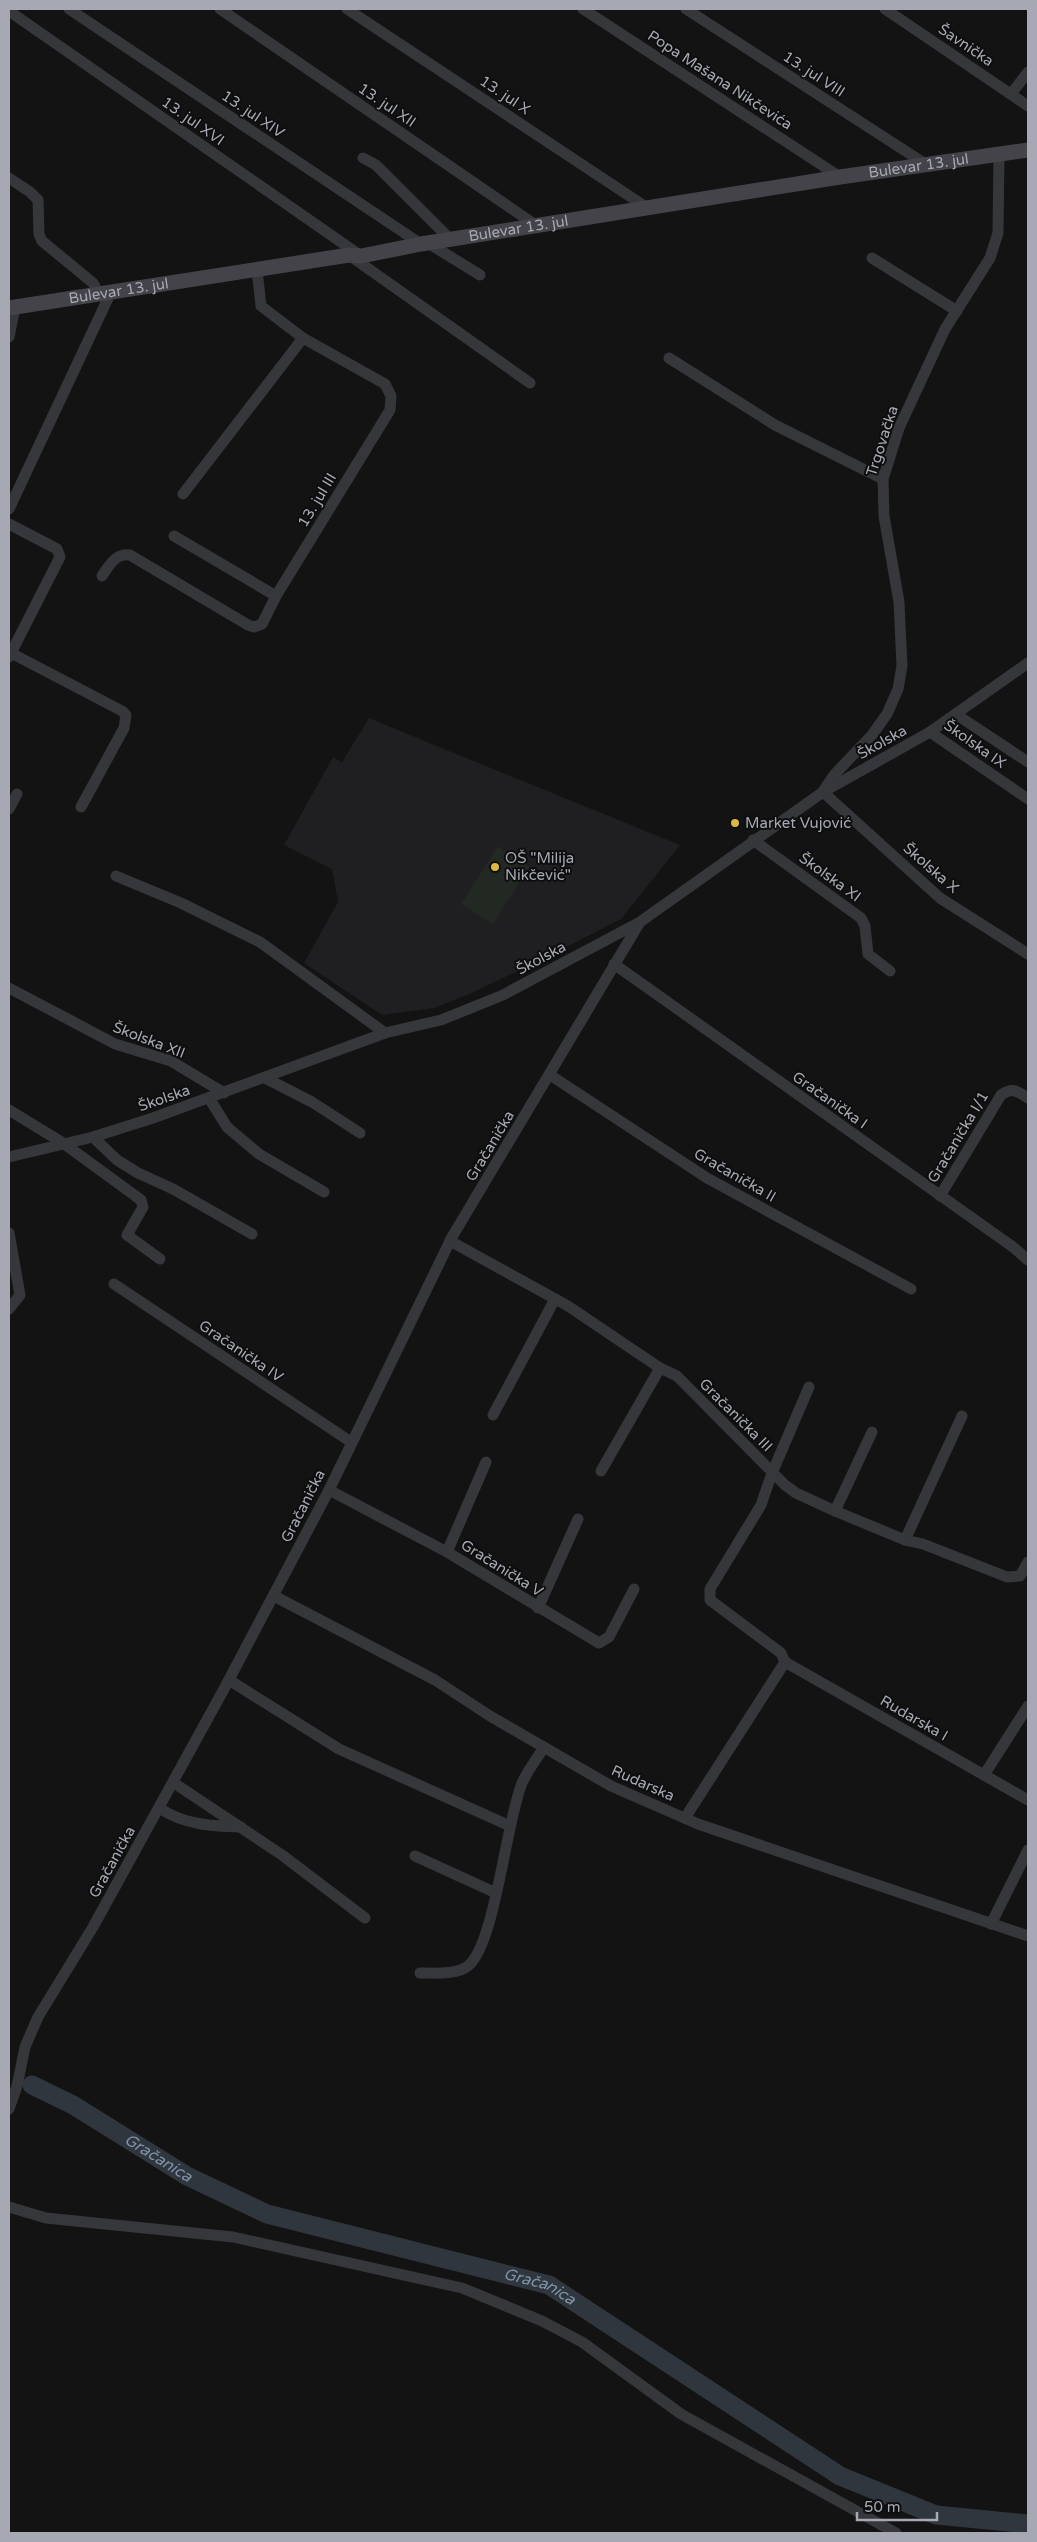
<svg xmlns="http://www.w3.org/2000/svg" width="1037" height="2542" font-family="'Varela Round',sans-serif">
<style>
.built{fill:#1f1f21}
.green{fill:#222923}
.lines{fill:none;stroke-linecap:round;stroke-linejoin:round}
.river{stroke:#30363d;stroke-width:19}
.street{stroke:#36373b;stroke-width:11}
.secondary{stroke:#434349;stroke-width:15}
.poi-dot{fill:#ddb742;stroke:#0e0e0f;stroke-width:2}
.labels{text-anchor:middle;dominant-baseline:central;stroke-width:4;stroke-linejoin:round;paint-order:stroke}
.street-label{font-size:15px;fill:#a6a9b3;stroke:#0e0e0f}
.poi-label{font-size:15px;fill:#a6a9b3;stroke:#0e0e0f;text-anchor:start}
.water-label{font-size:16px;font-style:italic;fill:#8093ab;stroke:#0e0e0f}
</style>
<rect width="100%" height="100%" fill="#131314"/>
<path class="built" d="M369,718L449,751L680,845L621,919L531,965L467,995L434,1008L382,1015L304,963L338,902L332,869L284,845L333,757L342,762Z"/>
<path class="green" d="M498,846L529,867L493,924L461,904Z"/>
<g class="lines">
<path class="river" id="s1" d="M32,2085L73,2105L187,2176L267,2214L549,2285L840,2476L936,2515L1028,2524"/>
<g class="street">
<path d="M69,9L421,244"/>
<path d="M220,9L537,226"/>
<path d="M347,9L646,207"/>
<path d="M583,9L840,177"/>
<path d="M686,9L927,165"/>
<path d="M885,9L1028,106"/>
<path d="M9,11L361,256"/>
<path d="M1011,94L1028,72"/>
<path d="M363,158L376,165L450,239"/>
<path d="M9,178L30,192L38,200L39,234L42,241L93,283L99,294"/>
<path d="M428,243L480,275"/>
<path d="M349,255L530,383"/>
<path d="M872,258L957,311"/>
<path d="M9,337L15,307"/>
<path d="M669,358L775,425L883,479"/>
<path d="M183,494L303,338"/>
<path d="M9,509L111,292"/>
<path d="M9,524L57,549L60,557L9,657"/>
<path d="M174,536L276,596"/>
<path d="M102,576C109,566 115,553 130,555L248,625L254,627L262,624L276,596L390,410L391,396L385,384L303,338L261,306L257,270"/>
<path d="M11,653L122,711L126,715L124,728L81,807"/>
<path d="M957,715L1028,762"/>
<path d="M930,732L1028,799"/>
<path d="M824,790L834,775L872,735L887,714L898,689L902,666L899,602L884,516L883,479L899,428L945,329L990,258L998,233L999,154"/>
<path d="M823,792L940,898L1028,954"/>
<path d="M9,809L17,794"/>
<path d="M753,840L861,918L865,926L868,954L890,971"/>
<path d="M116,876L181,903L260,942L385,1033"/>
<path d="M614,964L1013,1247L1028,1260"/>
<path d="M9,988L115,1044L171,1061L224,1093"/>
<path d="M550,1075L707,1178L911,1289"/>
<path d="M265,1078L312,1102L360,1133"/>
<path d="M209,1098L227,1127L259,1154L324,1192"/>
<path d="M9,1110L63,1143L141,1200L143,1207L127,1235L160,1259"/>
<path d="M93,1137L117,1160L138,1173L173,1189L252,1234"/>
<path d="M9,1157L93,1137L153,1118L385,1033L441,1020L503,995L640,922L823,792L930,732L1028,663"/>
<path d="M940,1196L1001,1095C1013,1087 1017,1091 1028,1098"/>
<path d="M9,1233L20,1295L9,1309"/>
<path d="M450,1241L568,1306L660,1368L677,1376L785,1485L796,1493L835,1511L905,1540L923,1544L1007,1577L1020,1576L1028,1562"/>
<path d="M114,1284L351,1442"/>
<path d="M493,1415L555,1299"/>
<path d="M601,1471L660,1368"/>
<path d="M329,1490L447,1552L599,1643L609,1637L634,1589"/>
<path d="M835,1511L872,1432"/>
<path d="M905,1540L962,1416"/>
<path d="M447,1552L486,1462"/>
<path d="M274,1596L435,1680L490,1716L611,1786L698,1824L1028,1936"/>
<path d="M538,1608L578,1519"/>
<path d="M785,1662L1028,1800"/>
<path d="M229,1680L339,1749L510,1826"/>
<path d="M984,1775L1028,1706"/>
<path d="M174,1783L282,1855L365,1918"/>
<path d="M159,1808C185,1825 211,1826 241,1827"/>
<path d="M685,1818L785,1662L781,1653L710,1600V1589L761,1505L772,1473L809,1387"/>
<path d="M415,1856L496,1893"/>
<path d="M991,1924L1028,1850"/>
<path d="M420,1973C433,1973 457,1975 468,1966C495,1945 506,1822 522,1783C527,1771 537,1759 544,1747"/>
<path d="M9,2109L17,2086L25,2047L38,2017L93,1927L224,1689L329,1490L452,1237L640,922"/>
<path d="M9,2207L46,2218L233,2237L462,2288L542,2321L582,2342L681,2414L896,2533"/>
</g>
<path class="secondary" id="s2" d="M9,308L349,255L361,256L421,244L840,177L1028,150"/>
</g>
<g class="poi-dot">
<circle cx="735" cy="823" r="5"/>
<circle cx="495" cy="867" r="5"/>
</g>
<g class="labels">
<g class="street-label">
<text transform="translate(966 45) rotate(34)">Šavnička</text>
<text transform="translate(814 74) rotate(33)">13. jul VIII</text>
<text transform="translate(720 80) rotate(33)">Popa Mašana Nikčevića</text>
<text transform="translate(505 95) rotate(34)">13. jul X</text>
<text transform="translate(387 105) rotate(34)">13. jul XII</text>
<text transform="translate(253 114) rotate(34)">13. jul XIV</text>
<text transform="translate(193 121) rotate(35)">13. jul XVI</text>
<text stroke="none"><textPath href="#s2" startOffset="921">Bulevar 13. jul</textPath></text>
<text stroke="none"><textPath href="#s2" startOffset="516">Bulevar 13. jul</textPath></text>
<text stroke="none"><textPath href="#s2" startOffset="111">Bulevar 13. jul</textPath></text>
<text transform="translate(882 441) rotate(-72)">Trgovačka</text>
<text transform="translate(317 500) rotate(-59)">13. jul III</text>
<text transform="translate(882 742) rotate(-29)">Školska</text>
<text transform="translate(975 744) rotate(35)">Školska IX</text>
<text transform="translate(931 868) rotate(41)">Školska X</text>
<text transform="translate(830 877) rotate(36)">Školska XI</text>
<text transform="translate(541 958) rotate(-28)">Školska</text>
<text transform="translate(149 1040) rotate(21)">Školska XII</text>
<text transform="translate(164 1098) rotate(-19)">Školska</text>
<text transform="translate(830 1100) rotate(35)">Gračanička I</text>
<text transform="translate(958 1137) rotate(-59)">Gračanička I/1</text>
<text transform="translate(490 1146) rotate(-59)">Gračanička</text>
<text transform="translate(735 1175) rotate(30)">Gračanička II</text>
<text transform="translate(241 1351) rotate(34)">Gračanička IV</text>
<text transform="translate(736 1415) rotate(45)">Gračanička III</text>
<text transform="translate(303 1506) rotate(-63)">Gračanička</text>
<text transform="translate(502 1568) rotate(32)">Gračanička V</text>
<text transform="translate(914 1718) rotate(30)">Rudarska I</text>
<text transform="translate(643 1783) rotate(24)">Rudarska</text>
<text transform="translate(112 1862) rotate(-61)">Gračanička</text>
</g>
<g class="poi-label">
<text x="745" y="823">Market Vujović</text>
<text x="505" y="858">OŠ "Milija<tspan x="505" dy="17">Nikčević"</tspan></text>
</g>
<g class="water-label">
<text stroke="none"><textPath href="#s1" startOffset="146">Gračanica</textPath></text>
<text stroke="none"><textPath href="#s1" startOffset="551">Gračanica</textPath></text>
</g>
</g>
<rect width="1037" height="2542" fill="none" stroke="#a6a9b3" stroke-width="20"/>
<path d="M857 2512v8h80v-8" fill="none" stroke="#a6a9b3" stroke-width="2.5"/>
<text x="864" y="2512" font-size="15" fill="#a6a9b3" stroke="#0e0e0f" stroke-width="4" paint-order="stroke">50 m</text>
</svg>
